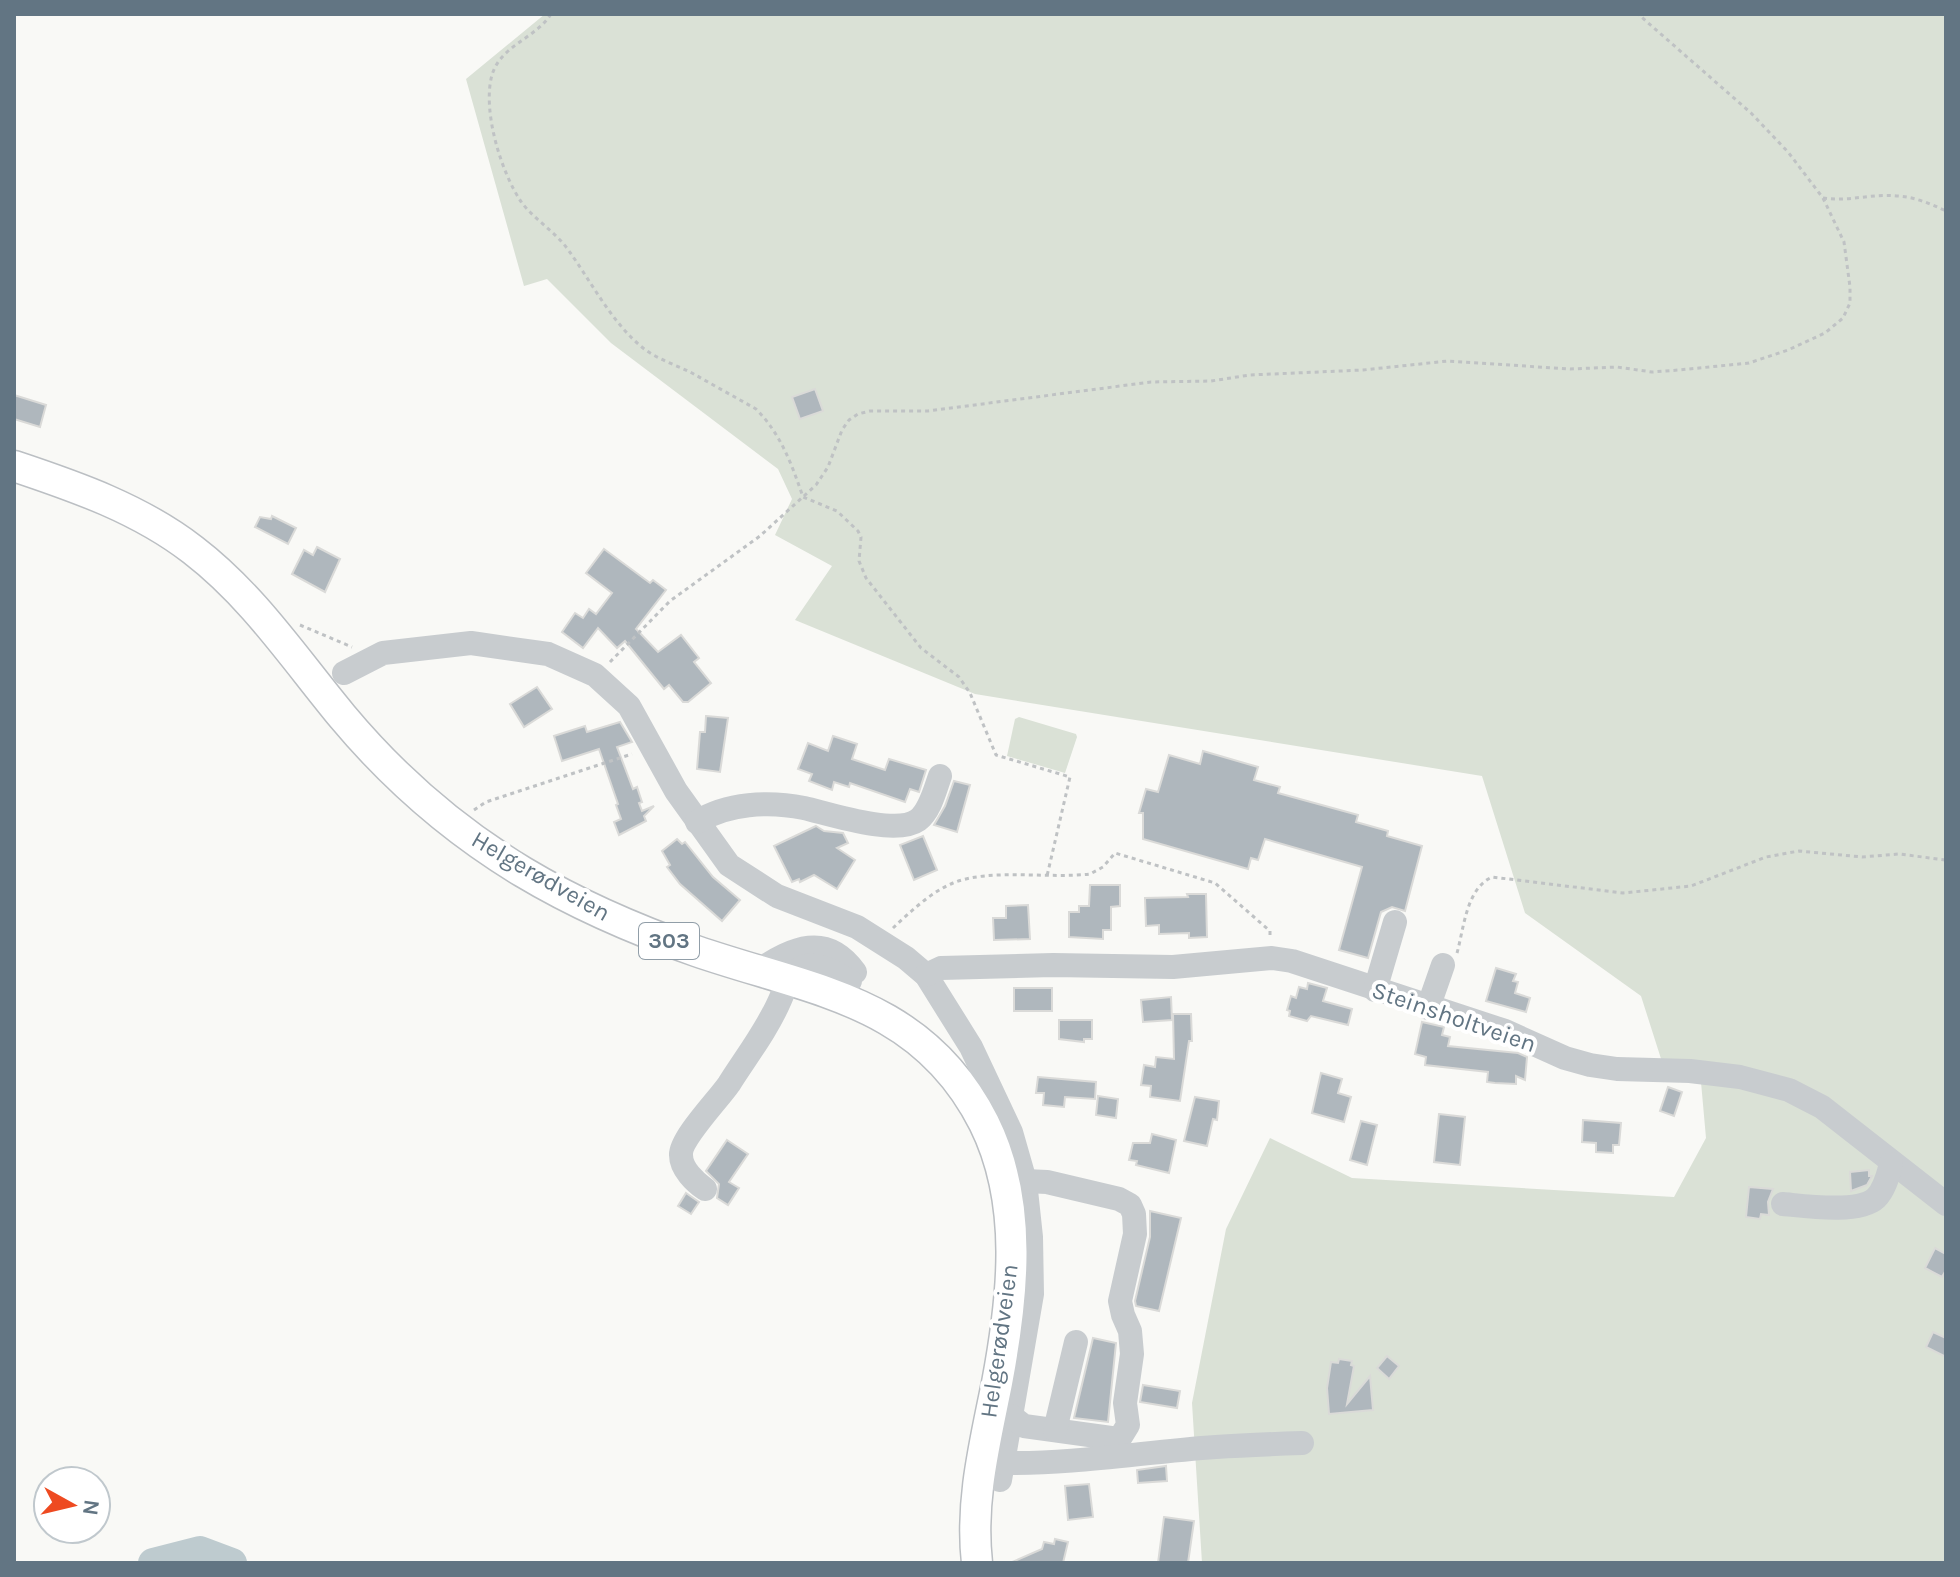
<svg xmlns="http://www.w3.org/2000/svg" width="1960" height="1577" font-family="Karla,sans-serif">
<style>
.green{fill:#dae1d6}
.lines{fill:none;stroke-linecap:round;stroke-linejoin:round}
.river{stroke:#becbcf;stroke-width:30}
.building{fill:#afb7bd;stroke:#dadad8;stroke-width:2}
.major-casing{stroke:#bbbfc3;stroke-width:33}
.path{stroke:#bfc2c4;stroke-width:3;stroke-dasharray:4 4;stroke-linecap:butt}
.minor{stroke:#c8cccf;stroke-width:24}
.major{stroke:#fff;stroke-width:30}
.labels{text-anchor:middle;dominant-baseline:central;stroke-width:8;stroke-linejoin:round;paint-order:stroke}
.shield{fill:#fff;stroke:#919ea8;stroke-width:2}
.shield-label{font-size:22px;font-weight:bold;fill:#627583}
.street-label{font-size:24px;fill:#627583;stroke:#fff}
</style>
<rect width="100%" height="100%" fill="#f9f9f6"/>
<g class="green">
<path d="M545,14H1946V1563H1202L1192,1403L1226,1229L1270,1138L1352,1178L1674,1197L1706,1138L1700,1071L1663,1065L1641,996L1525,913L1482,776L975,694L795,620L832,566L775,535L792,499L778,469L611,343L547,279L524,286L466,79Z"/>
<path d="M1019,717L1076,734L1077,737L1065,773L1007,756L1015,719Z"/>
</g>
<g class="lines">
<path class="river" d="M153,1563L200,1551L232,1563"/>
</g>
<g class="building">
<path d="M815,389L823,411L800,419L792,397Z"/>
<path d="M14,395L46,405L40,427L14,419Z"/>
<path d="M272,516L296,528L288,544L255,527L260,517L271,519Z"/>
<path d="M317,547L340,559L325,592L292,574L304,550L313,555Z"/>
<path d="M604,549L650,583L653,580L666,590L636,629L658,652L681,635L699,658L694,662L711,683L688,702H683L669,685L664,689L625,641L617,648L598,628L583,648L562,632L575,613L583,618L589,609L596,614L612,593L586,573Z"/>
<path d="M537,687L552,709L524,727L510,704Z"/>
<path d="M706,716L728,718L720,772L697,769L700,732H705Z"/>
<path d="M620,722L632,742L617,747L633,789L637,787L642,802L639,803L642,811L654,806L644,816L646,821L619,835L614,822L621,819L616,805L618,804L599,749L562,761L554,736L585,726L587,732Z"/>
<path d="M833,736L857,744L852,759L885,770L889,759L926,770L919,792L910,789L905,802L850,783L849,787L834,782L832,790L809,781L812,774L798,769L808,743L828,751Z"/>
<path d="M1203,751L1258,767L1254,780L1280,787L1278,793L1358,815L1356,822L1388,831L1387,836L1422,846L1405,911L1392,907L1381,912L1368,958L1339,950L1362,867L1265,839L1258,860L1251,858L1248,869L1143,839V813H1139L1146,789L1158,792L1169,755L1200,764Z"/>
<path d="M954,781L970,785L957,832L934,825L945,806Z"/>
<path d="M816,826L824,831L843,833L848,843L837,848L855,860L837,889L814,875L800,882L799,879L792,882L774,846Z"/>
<path d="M923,836L937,870L914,880L900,845Z"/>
<path d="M677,839L682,844L685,842L713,877L740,900L722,921L680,884L667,867L670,865L662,851Z"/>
<path d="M1090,885H1120V906L1111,907V930H1103V939L1069,937V912H1079V906H1089Z"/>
<path d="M1187,894H1206L1207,937L1189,938V933L1159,934V925L1146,926L1145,898L1188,897Z"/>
<path d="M1028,905L1030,939L994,940L993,918H1006V906Z"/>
<path d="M1496,968L1516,974L1513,981L1518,982L1515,993L1530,998L1526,1012L1486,1001Z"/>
<path d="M1308,983L1327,988L1323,1001L1352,1009L1348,1025L1311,1016L1307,1021L1289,1016L1290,1011L1287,1010L1291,996L1296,998L1299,987L1307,989Z"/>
<rect x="1014" y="988" width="38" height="23"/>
<path d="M1171,997L1172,1020L1143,1022L1141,1000Z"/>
<path d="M1173,1014H1191L1192,1041H1189L1180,1101L1150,1097L1151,1086L1141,1085L1144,1065L1155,1067L1156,1057L1174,1059Z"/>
<path d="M1059,1020H1092V1039H1084V1042L1059,1039Z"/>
<path d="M1422,1022L1444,1027L1442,1035L1450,1037L1448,1046L1518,1053L1527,1057L1525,1080L1516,1076V1084L1495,1083L1487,1082L1488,1072L1425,1065L1426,1057L1415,1054Z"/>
<path d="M1321,1073L1342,1079L1338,1093L1351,1097L1344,1122L1312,1113Z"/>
<path d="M1038,1077L1096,1082L1095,1099L1065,1097L1064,1107L1043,1105L1044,1093H1036Z"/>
<path d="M1668,1087L1682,1092L1674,1116L1660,1111Z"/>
<path d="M1098,1096L1118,1099L1116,1118L1096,1115Z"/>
<path d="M1195,1097L1219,1101L1217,1120L1213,1119L1207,1146L1184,1141Z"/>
<path d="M1439,1114L1465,1117L1460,1165L1434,1162Z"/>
<path d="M1583,1120L1621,1123L1619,1145H1613V1153L1596,1152V1143L1582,1142Z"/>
<path d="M1361,1121L1377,1125L1367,1165L1350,1160Z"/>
<path d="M1152,1134L1176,1140L1169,1173L1136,1165L1137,1161L1129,1160L1133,1143H1150Z"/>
<path d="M727,1140L748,1154L729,1182L739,1188L728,1205L717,1198L719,1184L706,1171Z"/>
<path d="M1869,1170V1176H1872L1867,1185L1851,1191L1850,1172Z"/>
<path d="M1749,1187L1773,1189L1768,1202L1769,1215L1761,1214L1760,1219L1746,1217Z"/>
<path d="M686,1193L699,1202L691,1214L678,1206Z"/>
<path d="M1150,1211L1181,1218L1159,1311L1136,1306L1135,1301L1150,1237Z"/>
<path d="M1935,1248L1946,1254V1270L1942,1277L1925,1268Z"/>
<path d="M1933,1332L1946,1338V1357L1926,1347Z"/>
<path d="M1093,1338L1116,1343L1108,1422L1074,1418Z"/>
<path d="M1387,1356L1399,1366L1389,1379L1377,1368Z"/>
<path d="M1339,1359L1352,1361L1351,1365L1354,1366L1347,1404L1370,1376L1373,1410L1329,1414L1327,1388L1331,1362L1338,1363Z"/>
<path d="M1143,1385L1180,1391L1177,1408L1140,1402Z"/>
<path d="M1166,1466L1167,1481L1138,1483L1137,1470Z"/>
<path d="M1089,1484L1093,1517L1068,1520L1065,1486Z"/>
<path d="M1164,1517L1194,1521L1188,1563H1158Z"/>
<path d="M1055,1539L1068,1542L1063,1563H1010L1042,1549L1044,1542L1054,1544Z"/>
</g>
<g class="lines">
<g class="major-casing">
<path id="major" d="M14,466C77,487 140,509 193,550C253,596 294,658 342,716C393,777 455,831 523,872C578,905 636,930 696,951C812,991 922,1000 984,1123C1024,1203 1013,1298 997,1383C985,1443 970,1501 977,1563"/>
</g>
<g class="path">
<path d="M551,14C535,39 501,45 492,75C482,110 501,173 522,203C536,221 556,232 569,251C592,283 612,323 643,348C657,359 676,365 692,373C713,385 735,397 756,409C781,434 792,465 803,497L837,511L858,531L861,537L859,561L866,578L921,648L959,677L970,693L996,755L1070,777L1047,876"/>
<path d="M1823,198C1849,202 1873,193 1898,196C1915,197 1931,204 1946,211"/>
<path d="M300,625L352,647"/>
<path d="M610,662L670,601L760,536L816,485L828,467L842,430L849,420L858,414L870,411H928L1151,382L1211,381L1250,375L1363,370L1448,361L1570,369L1617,367L1652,372L1679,370L1749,363L1788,350L1825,333L1843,318L1850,303V287L1844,242L1823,198L1788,152L1751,113L1638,14"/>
<path d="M474,810L486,802L632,754"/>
<path d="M893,928C910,912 931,892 953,883C990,868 1049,879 1090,874L1103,867L1115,853L1215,883L1270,931V939"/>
<path d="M1457,953C1464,928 1466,889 1492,877L1623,893L1691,886L1766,857L1799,851L1862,857L1899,854L1946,860"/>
</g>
<g class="minor">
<path d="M344,673L383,653L471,643L548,654L595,675L629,706L676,791L729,865L777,896L857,927L906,958L926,975L971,1047L1011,1132L1025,1181L1031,1237L1032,1294L1000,1480"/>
<path d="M697,822C727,803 769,801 804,808C830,814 896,836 918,820C930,811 935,790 940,776"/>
<path d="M759,970C793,948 826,932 855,972"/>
<path d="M926,975L941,968L1053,965L1173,967L1272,958L1292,961L1505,1031L1565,1058L1590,1065L1617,1069L1690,1071L1740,1077L1789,1090L1822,1107L1946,1204"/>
<path d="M1375,990L1395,922"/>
<path d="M1428,1008L1443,965"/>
<path d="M705,1189C695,1182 681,1169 681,1155C680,1139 718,1100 729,1084C746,1057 767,1030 780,1000C786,987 786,976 799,969C815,959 836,973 850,981"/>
<path d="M1783,1204C1805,1206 1859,1214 1876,1198C1885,1189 1888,1175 1891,1164"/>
<path d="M1011,1416L1024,1426L1111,1438H1120L1128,1425L1125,1403L1132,1354L1130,1331L1123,1315L1120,1301L1135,1234L1134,1214L1130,1205L1119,1199L1047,1182L1025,1181"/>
<path d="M1055,1430L1076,1342"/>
<path d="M1002,1463C1076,1464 1143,1452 1216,1447C1245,1445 1273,1444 1302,1443"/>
</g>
<use href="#major" class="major"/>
</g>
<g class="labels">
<rect class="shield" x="639" y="923" width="60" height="36" rx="6"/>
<g class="shield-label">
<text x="669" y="941">303</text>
</g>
<g class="street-label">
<text transform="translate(541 876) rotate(30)">Helgerødveien</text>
<text transform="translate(1454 1017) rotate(19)">Steinsholtveien</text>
<text transform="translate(999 1341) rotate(-82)">Helgerødveien</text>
</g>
</g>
<rect width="1960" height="1577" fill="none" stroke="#627583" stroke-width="32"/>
<g transform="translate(72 1505) rotate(98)"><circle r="38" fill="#ffffff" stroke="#c0c8cd" stroke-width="2"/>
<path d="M0-6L14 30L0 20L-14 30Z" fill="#ee4a21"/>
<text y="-12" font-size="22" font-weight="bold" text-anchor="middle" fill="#627583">N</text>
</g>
</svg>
